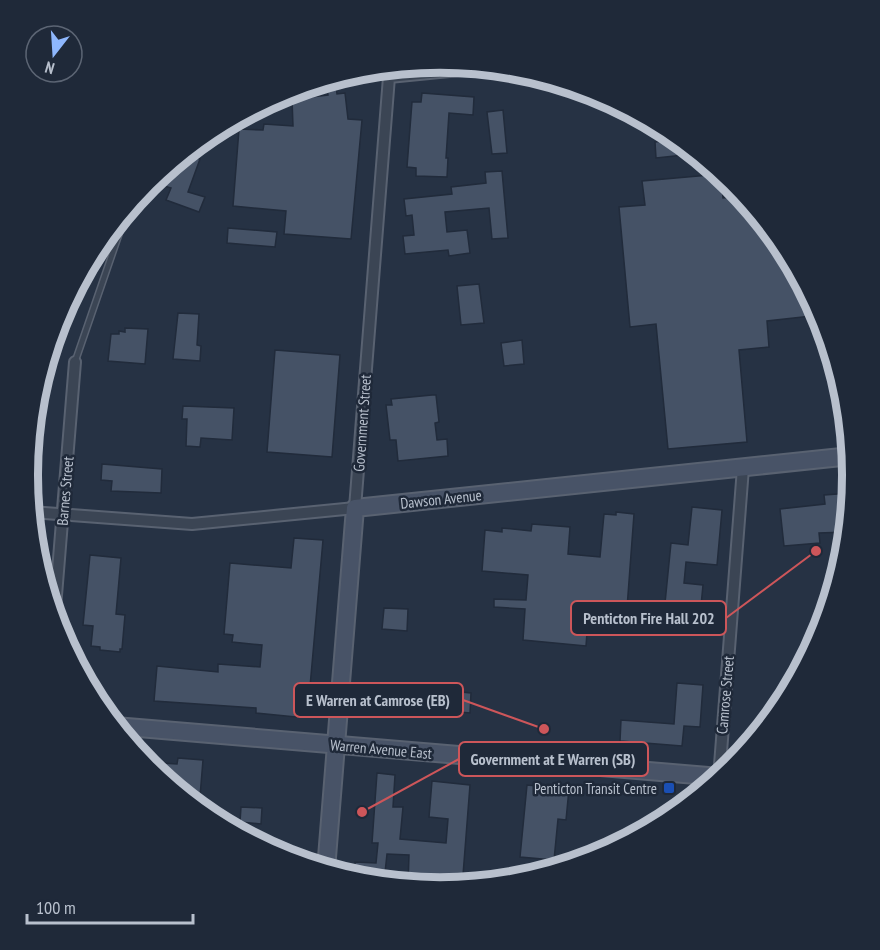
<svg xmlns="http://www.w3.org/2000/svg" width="880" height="950" font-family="'PT Sans Narrow',sans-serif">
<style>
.building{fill:#455266;stroke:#212b3b;stroke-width:1.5}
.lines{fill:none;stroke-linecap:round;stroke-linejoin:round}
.lane-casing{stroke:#596271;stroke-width:8}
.street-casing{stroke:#596271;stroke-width:14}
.secondary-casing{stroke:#596271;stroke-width:20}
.lane{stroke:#3b4554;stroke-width:5}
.street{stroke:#3b4554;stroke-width:10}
.secondary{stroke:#485367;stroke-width:16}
.transit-dot{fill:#1a4fb4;stroke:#1f2939;stroke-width:2}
.labels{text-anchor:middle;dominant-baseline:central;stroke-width:5;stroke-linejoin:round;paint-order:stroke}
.street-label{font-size:15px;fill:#b8c0cd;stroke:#1f2939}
.poi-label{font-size:15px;fill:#b8c0cd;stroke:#1f2939;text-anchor:end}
.rim{fill:none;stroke:#b8c0cd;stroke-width:8}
.leader{fill:none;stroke:#cd565a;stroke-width:2}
.callout-dot{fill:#cd565a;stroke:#1f2939;stroke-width:2}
.callout{fill:#1f2939;stroke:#cd565a;stroke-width:2}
.callout-label{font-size:16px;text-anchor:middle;font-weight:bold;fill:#b8c0cd}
</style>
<rect width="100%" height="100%" fill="#263244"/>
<g class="building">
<path d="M335,77L337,94L345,93L348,119L362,120L351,239L284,234L286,211L233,206L239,129L263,130L264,124L293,126L292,99L328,95L326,80Z"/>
<path d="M422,93L474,97L473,115L449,113L446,158H448L447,177L416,176V168L407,167L412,102H421Z"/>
<path d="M503,110L507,153L492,154L487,112Z"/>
<path d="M679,139L683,143L684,155L656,158L655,142Z"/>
<path d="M184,154L200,159L188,192L205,197L199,212L166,200L171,188L161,185L167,167L177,169Z"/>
<path d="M502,171L508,238L492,239L489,208L445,212L447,232L467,230L470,253L449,256L448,250L405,254L403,236L414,235L412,215L406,216L404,199L452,194L451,187L486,183L485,172Z"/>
<path d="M721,174L723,198L743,196L784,246L821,315L767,321L769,347L739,350L747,442L668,449L656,324L630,327L619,207L645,205L642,181Z"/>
<path d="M228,228L277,232L275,247L227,243Z"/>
<path d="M479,284L484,323L461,325L457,286Z"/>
<path d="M178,313L199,314L197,345L201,346L200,361L173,359Z"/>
<path d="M125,328L148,329L145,364L108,361L111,334H119V331L125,332Z"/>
<path d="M522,340L524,364L504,366L501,343Z"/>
<path d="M275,350L340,355L332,457L267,452Z"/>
<path d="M37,387L48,388L45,422L32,421Z"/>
<path d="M432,395H436L439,422L435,423L437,440L447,439L448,456L398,461L396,440H390L386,405H392L391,399Z"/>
<path d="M183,406L234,408L232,440L201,438L200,447L186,446L187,419H182Z"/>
<path d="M28,463H37L36,477H27Z"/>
<path d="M102,464L162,469L161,493L111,491L112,481L101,480Z"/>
<path d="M851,493L847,532L819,533L820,543L784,546L780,509L825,504L824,495Z"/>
<path d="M692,507L722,510L717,565L686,562L684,583L703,585L700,616L664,613L671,543L688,545Z"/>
<path d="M616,512L634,514L625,635L587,633L586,646L523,640L525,609L494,607V599L526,600L528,575L482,571L485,530L502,532V528L531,531L532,524L570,527L568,554L600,557L604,514L616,515Z"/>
<path d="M294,538L323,540L309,698L297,697L296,717L256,713V708L154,701L157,666L218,672V664L260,667L262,645L232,642L233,635L224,634L230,563L291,568Z"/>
<path d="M90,555L121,558L116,614L125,615L122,649H120V652L100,650V647L91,646L93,626L83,625Z"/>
<path d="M384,608L408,609L407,631L382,629Z"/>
<path d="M677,683L703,685L700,727L684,726L682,746L620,741L621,720L674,724Z"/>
<path d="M441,690L471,693L470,713L439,710Z"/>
<path d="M178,758L203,760L199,809L144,762L177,764Z"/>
<path d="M377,773L395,775L393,807H403L400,839L446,843L448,819L429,817L432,781L470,785L463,875L496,878V882L440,888L408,885L409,855L387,854L384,882L354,878L355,862L376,863L378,843H372Z"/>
<path d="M527,785L569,789L566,820L558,819L554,860L520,857Z"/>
<path d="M241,807L262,808L261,824L240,822Z"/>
</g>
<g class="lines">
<g class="lane-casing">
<path id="lane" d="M75,362L128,208"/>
</g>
<g class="street-casing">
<g id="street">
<path d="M31,512L192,524L355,508L389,77L490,67"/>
<path d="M54,620L75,362"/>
<path d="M719,778L743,468"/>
</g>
</g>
<g class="secondary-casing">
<g id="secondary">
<path d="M115,726L720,777"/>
<path d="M326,870L355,508L851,456"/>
</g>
</g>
<use href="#lane" class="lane"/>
<use href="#street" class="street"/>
<use href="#secondary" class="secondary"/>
</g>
<rect class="transit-dot" x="663" y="782" width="12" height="12" rx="3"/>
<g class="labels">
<g class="street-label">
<text transform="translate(362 423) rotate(-86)">Government Street</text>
<text transform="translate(65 491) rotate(-85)">Barnes Street</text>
<text transform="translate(441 499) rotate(-6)">Dawson Avenue</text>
<text transform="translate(725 695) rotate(-85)">Camrose Street</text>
<text transform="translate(381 749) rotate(5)">Warren Avenue East</text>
</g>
<g class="poi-label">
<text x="657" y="788">Penticton Transit Centre</text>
</g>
</g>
<path d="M0 0H880V950H0ZM38 475a402 402 0 1 1 804 0a402 402 0 1 1-804 0Z" fill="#1f2939" fill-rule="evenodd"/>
<path class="rim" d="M38 475a402 402 0 1 1 804 0a402 402 0 1 1-804 0Z"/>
<path class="leader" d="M816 551L726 618M544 729L463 700M362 812L459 759"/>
<g class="callout-dot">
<circle cx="816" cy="551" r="6"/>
<circle cx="544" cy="729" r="6"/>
<circle cx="362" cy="812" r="6"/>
</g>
<g class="callout">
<rect x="571" y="601" width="155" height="34" rx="6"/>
<rect x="294" y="683" width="169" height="34" rx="6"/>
<rect x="459" y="742" width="189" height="34" rx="6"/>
</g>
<g class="callout-label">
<text x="649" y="624">Penticton Fire Hall 202</text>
<text x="378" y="706">E Warren at Camrose (EB)</text>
<text x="553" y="765">Government at E Warren (SB)</text>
</g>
<g transform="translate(54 54) rotate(197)"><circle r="28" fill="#1f2939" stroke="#5c6574" stroke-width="1.5"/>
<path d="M0-4.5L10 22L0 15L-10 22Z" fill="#8eb7fd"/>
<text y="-9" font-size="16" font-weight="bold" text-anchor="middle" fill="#b8c0cd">N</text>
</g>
<path d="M27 914v9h166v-9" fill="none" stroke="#b8c0cd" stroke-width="3"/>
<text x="36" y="914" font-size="18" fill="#b8c0cd" stroke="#1f2939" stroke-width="4.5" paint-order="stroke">100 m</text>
</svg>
